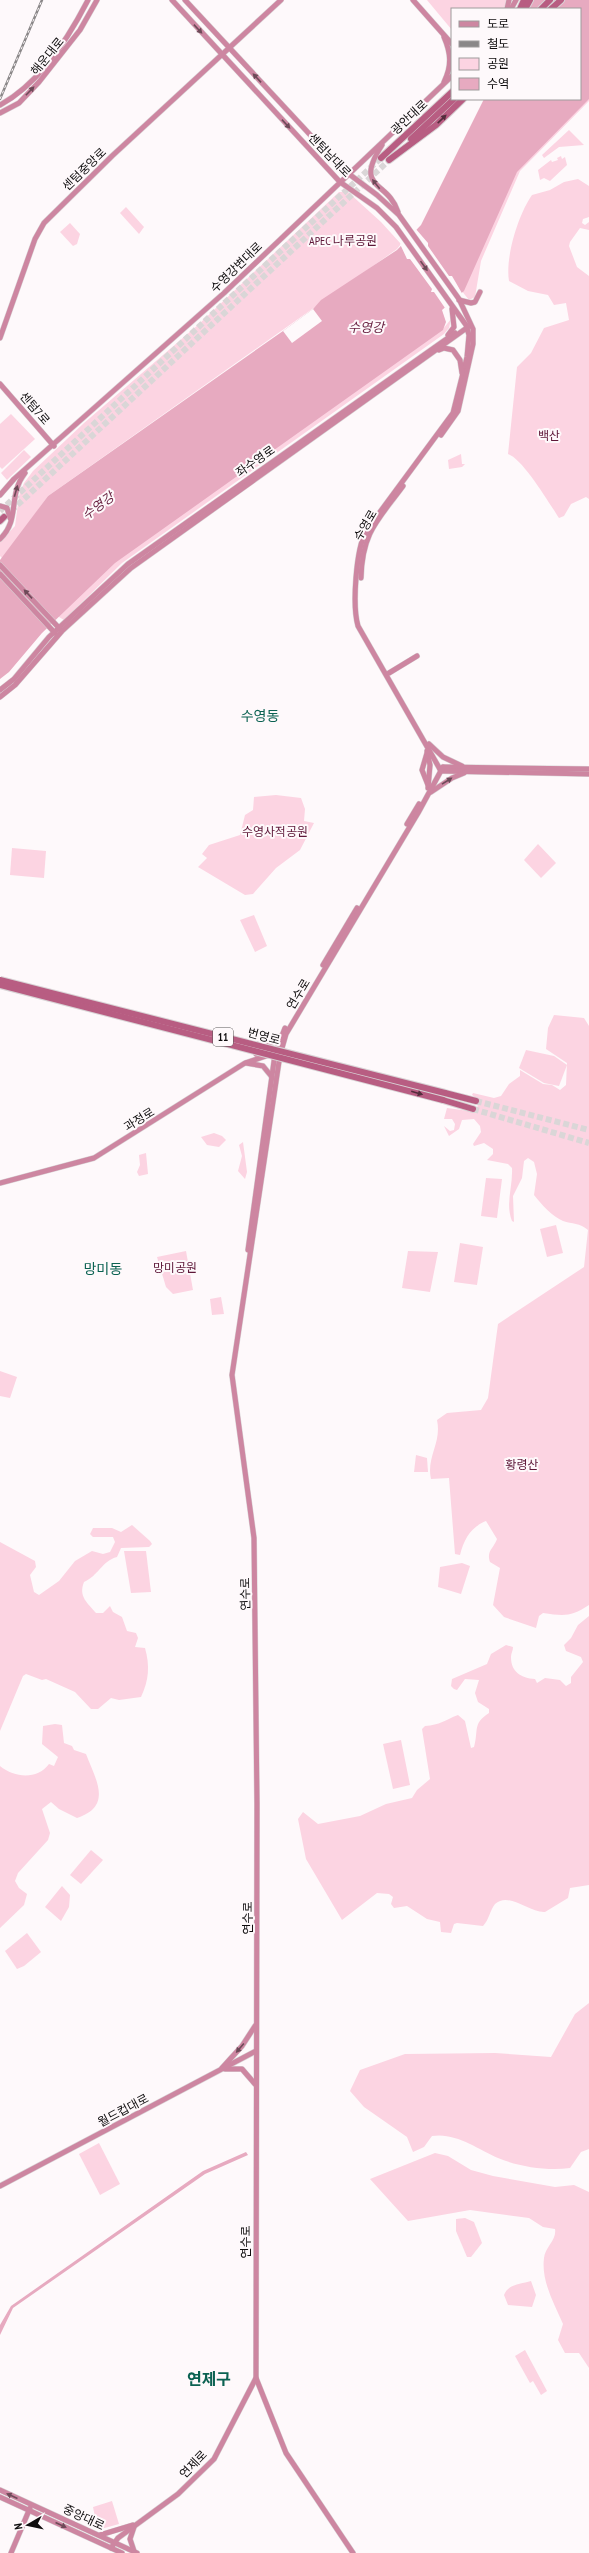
<svg xmlns="http://www.w3.org/2000/svg" width="589" height="2553" font-family="'PT Sans Narrow','Noto Sans KR',sans-serif">
<style>
.green{fill:#fcd4e2}
.water{fill:#e7aac0}
.pier{fill:#fef9fb}
.lines{fill:none;stroke-linecap:round;stroke-linejoin:round}
.trunk-tunnel{stroke:#dad6d7;stroke-width:6;stroke-dasharray:6 3;stroke-linecap:butt}
.secondary-casing{stroke:#d8d3d5;stroke-width:6}
.trunk-casing{stroke:#d8d3d5;stroke-width:8}
.secondary{stroke:#cd86a1;stroke-width:5}
.trunk{stroke:#b85d82;stroke-width:6}
.rail-casing{stroke:#8a8788;stroke-width:2.5}
.rail{stroke:#fef9fb;stroke-width:1;stroke-dasharray:3;stroke-linecap:butt}
.trunk-bridge-casing{stroke:#d8d3d5;stroke-width:8;stroke-linecap:butt}
.trunk-bridge{stroke:#b85d82;stroke-width:6}
.oneway{fill:#6e4a58}
.oneway2{fill:#532d3c}
.labels{text-anchor:middle;dominant-baseline:central;stroke-width:4;stroke-linejoin:round;paint-order:stroke}
.shield{fill:#fef9fb;stroke:#575455;stroke-width:1}
.shield-label{font-size:11px;font-weight:bold;fill:#0f0d0e}
.street-label{font-size:12px;fill:#0f0d0e;stroke:#fef9fb}
.park-label{font-size:12px;fill:#5e1839;stroke:#fef9fb}
.water-label{font-size:13px;font-style:italic;fill:#692242;stroke:#fef9fb}
.quarter-label{font-size:14px;fill:#0b6252;stroke:#fef9fb}
.district-label{font-size:16px;font-weight:bold;fill:#0b6252;stroke:#fef9fb}
</style>
<rect width="100%" height="100%" fill="#fef9fb"/>
<g class="green">
<path d="M427,0H507L504,9H452V30Z"/>
<path d="M589,92V101L520,171L481,261L475,297L469,300L461,290L514,170Z"/>
<path d="M569,130L584,145L559,147L544,158L542,155Z"/>
<path d="M561,156L562,159L565,157L567,165L550,181L544,178L540,180L538,170L551,160L552,162L558,160L557,158Z"/>
<path d="M578,179L589,186V217L583,219L582,223L585,225L589,222V230L580,228L570,242L569,246L577,267L589,276V499L586,497L571,504L564,516L559,518C549,503 523,459 508,454L517,367L531,353L544,328L569,320L566,303L554,305L548,295L528,291L509,281C505,258 518,215 532,195L550,190L564,182Z"/>
<path d="M339,192H348L381,222L401,244L397,249L48,496L3,559L0,556V542L15,526L19,496L24,483L33,471L84,423L199,324Z"/>
<path d="M126,207L144,227L139,234L120,213Z"/>
<path d="M70,223L80,234L77,244L73,246L60,232Z"/>
<path d="M451,319L449,328L444,334L122,563L64,620L54,614L116,557L443,329Z"/>
<path d="M11,414L35,439L2,469L0,467V424Z"/>
<path d="M24,450L31,457L7,480L1,473Z"/>
<path d="M461,454L462,464H465L462,467L449,469L448,460Z"/>
<path d="M276,795L301,798L305,809L304,821L314,823L300,850L276,868L253,894L245,895L198,867L207,858L202,854L209,845L240,835L245,815L253,810L254,797Z"/>
<path d="M538,844L556,863L541,878L524,860Z"/>
<path d="M12,848L46,851L44,878L10,875Z"/>
<path d="M254,915L267,946L255,952L240,920Z"/>
<path d="M554,1015L584,1018L589,1026V1605C571,1617 564,1616 543,1613L539,1616L536,1628L504,1617L493,1605L500,1568L490,1562C486,1551 494,1548 497,1539L486,1521C471,1527 464,1539 460,1555L455,1554L449,1478L431,1479C426,1457 442,1443 437,1420L447,1413L481,1410L488,1398L498,1324L584,1267L588,1230C580,1223 572,1224 563,1221C553,1217 541,1204 534,1195L537,1174L534,1162L528,1158L524,1161L522,1178L513,1196L514,1222L512,1221C505,1203 513,1187 512,1168L508,1164L487,1160L493,1154V1149L484,1143L474,1146L473,1144L481,1132L480,1126L474,1119L462,1120L459,1129L449,1136L444,1126L450,1131L454,1130L455,1124L452,1119H444L447,1108L476,1112L479,1100L472,1095L473,1093L494,1098L501,1096L509,1084L520,1076V1070L543,1084L552,1085L560,1090L566,1085L567,1063L546,1049L548,1028Z"/>
<path d="M526,1050L554,1056L567,1065L559,1086L544,1083L519,1068Z"/>
<path d="M214,1133L222,1136L226,1140L219,1147L207,1145L201,1137Z"/>
<path d="M243,1142L247,1172L245,1179L238,1171L242,1156L239,1145Z"/>
<path d="M146,1153L148,1174L139,1176L137,1172L140,1165L139,1155Z"/>
<path d="M486,1178L502,1179L497,1218L481,1216Z"/>
<path d="M556,1225L563,1253L547,1257L540,1229Z"/>
<path d="M460,1243L483,1247L477,1285L454,1282Z"/>
<path d="M186,1251L193,1290L173,1294L166,1287L157,1257Z"/>
<path d="M408,1251L438,1252L430,1292L402,1288Z"/>
<path d="M221,1297L224,1314L212,1315L210,1299Z"/>
<path d="M0,1371L17,1377L10,1398L0,1396Z"/>
<path d="M416,1455L427,1458L428,1472H414Z"/>
<path d="M132,1525L150,1541L152,1544L149,1547L121,1548L117,1557C102,1561 98,1576 84,1582C78,1597 88,1603 96,1613H103L110,1606L113,1612L122,1617L127,1631L136,1633L138,1638L135,1647L145,1648C150,1666 149,1680 141,1697L119,1700L111,1698L98,1709H91L75,1692L46,1679L42,1680L26,1674L23,1676L0,1731V1542L35,1561L36,1567L30,1575L34,1592L39,1595L59,1581L75,1561L92,1551L103,1554L110,1552L115,1542L113,1537H93L90,1534L93,1528H112L121,1532Z"/>
<path d="M124,1551H146L151,1592L131,1593Z"/>
<path d="M462,1563L470,1566L461,1594L438,1587L440,1567Z"/>
<path d="M589,1616V1885L570,1888L568,1898L545,1912C529,1913 509,1891 495,1904C490,1910 489,1920 483,1926L457,1923L454,1924L451,1933L441,1932L440,1922L427,1919L407,1906L394,1908L391,1904L393,1897L389,1894L377,1893L342,1920L306,1859L298,1819L303,1812L318,1824L360,1816L386,1804L412,1798L417,1790L430,1779L422,1729L425,1726C440,1725 445,1720 458,1715L465,1721L471,1748L474,1747C479,1730 472,1724 489,1713V1709L478,1702L475,1693L479,1680L465,1679L457,1690L454,1689L451,1686L452,1679L487,1664L491,1654L506,1645L513,1647C513,1651 511,1653 511,1657C511,1672 521,1678 535,1679L537,1683L545,1678L560,1680L566,1686L571,1683V1677L583,1662L581,1657L566,1651L564,1645L571,1638L578,1625Z"/>
<path d="M55,1724L62,1725L64,1743L72,1746L74,1750L86,1754C96,1780 113,1806 77,1818L59,1809L51,1802L42,1809L50,1833L48,1840L18,1873L15,1881L19,1888L27,1894L24,1905L0,1928V1766C15,1778 37,1780 49,1764L54,1766L58,1757L42,1744L43,1726Z"/>
<path d="M401,1740L410,1785L393,1789L383,1744Z"/>
<path d="M91,1850L103,1860L81,1884L70,1875Z"/>
<path d="M62,1886L70,1895L69,1907L61,1921L45,1907Z"/>
<path d="M27,1933L41,1952L24,1966L17,1969L5,1951Z"/>
<path d="M589,2003V2149L581,2152L570,2168C548,2171 519,2167 498,2158C478,2149 455,2132 432,2136L424,2147L413,2152L407,2137L364,2107L350,2091L360,2070L405,2054L495,2053L551,2057L575,2014Z"/>
<path d="M99,2143L120,2184L100,2195L79,2154Z"/>
<path d="M435,2153L448,2156L471,2170L493,2176L555,2187L574,2185L589,2192V2368L579,2353H565L558,2340L563,2324C554,2303 541,2281 544,2258C545,2247 557,2240 555,2229L543,2227L529,2218L470,2210L408,2221L370,2179Z"/>
<path d="M465,2218L474,2222L482,2243L471,2257H467L456,2231V2219Z"/>
<path d="M531,2281L536,2295L532,2307L508,2305L504,2295C508,2284 521,2284 531,2281Z"/>
<path d="M525,2350L547,2391L541,2395L533,2381L530,2383L515,2356Z"/>
<path d="M112,2501L119,2524L101,2529L91,2527L95,2517L93,2507Z"/>
</g>
<g class="water">
<path d="M533,0H589V99L517,172L464,291L442,310L446,322L443,330L115,563L42,633L9,672L0,679V560L48,496L283,331L313,309L321,300L397,250L421,225L484,99H580V9H528Z"/>
<path d="M246,2152L248,2155L205,2174L13,2308L0,2335V2325L11,2306L203,2171Z"/>
</g>
<g class="pier">
<path d="M415,228L428,243V246L449,276H452L463,295L445,308L434,292H431L432,289L410,259H407L400,244Z"/>
<path d="M313,309L322,321L292,343L283,331Z"/>
</g>
<g class="lines">
<g class="trunk-tunnel">
<path d="M0,511L381,158"/>
<path d="M11,511L385,164"/>
<path d="M476,1101L589,1130"/>
<path d="M473,1109L589,1143"/>
</g>
<g class="secondary-casing">
<g id="secondary">
<path d="M172,0L340,182L377,208L396,227L466,325L469,335L467,357L453,413L366,531C356,550 352,605 358,626L441,771"/>
<path d="M185,0L341,168L377,195L399,215L459,299L473,329V344L458,411L441,435"/>
<path d="M413,0L452,44"/>
<path d="M507,9L509,0"/>
<path d="M511,9L516,0"/>
<path d="M444,37C451,53 452,66 444,82"/>
<path d="M0,105C39,84 68,39 88,0"/>
<path d="M0,113L19,103L39,82L80,30L97,0"/>
<path d="M382,145C353,190 388,180 398,212"/>
<path d="M459,300L471,303L475,302L480,292"/>
<path d="M448,335L454,327L452,309"/>
<path d="M0,338L35,239L44,223L112,156L281,0"/>
<path d="M439,350L444,348L453,350L460,360L462,373"/>
<path d="M0,384L54,446"/>
<path d="M0,495L14,479L224,293L452,76"/>
<path d="M0,506L7,508L10,518"/>
<path d="M0,539C21,519 7,496 25,473"/>
<path d="M0,565L60,629"/>
<path d="M0,574L55,633"/>
<path d="M361,578C362,532 378,520 403,486"/>
<path d="M389,673L417,656"/>
<path d="M0,690L14,679L49,637L128,564L455,333"/>
<path d="M0,697L15,685L62,631L131,568L468,327"/>
<path d="M429,744L443,757L462,766"/>
<path d="M427,751L430,765L428,788"/>
<path d="M427,753L422,770L428,785"/>
<path d="M440,769L443,767L589,769"/>
<path d="M441,771L589,774"/>
<path d="M431,792L452,778L464,773"/>
<path d="M407,824L419,804"/>
<path d="M323,965L357,908"/>
<path d="M256,1054L280,1036"/>
<path d="M246,1063L263,1066L272,1077"/>
<path d="M0,1183L94,1158L245,1063L269,1055"/>
<path d="M248,1250L275,1054L285,1028"/>
<path d="M222,2068L242,2046L255,2026"/>
<path d="M225,2069H242L255,2084"/>
<path d="M0,2186L256,2051"/>
<path d="M0,2490L137,2553"/>
<path d="M0,2497L122,2553"/>
<path d="M100,2535L133,2525"/>
<path d="M111,2548L118,2538L178,2494L214,2459L256,2378"/>
<path d="M134,2551L130,2539L134,2527"/>
<path d="M11,2553L30,2508"/>
<path d="M353,2553L286,2453L256,2378L257,1804L254,1538L232,1375L280,1055L286,1034L418,813L443,767"/>
</g>
</g>
<g class="trunk-casing">
<g id="trunk">
<path d="M520,9L524,0"/>
<path d="M525,9L530,0"/>
<path d="M541,9L550,0"/>
<path d="M551,9L561,0"/>
<path d="M411,139L454,99"/>
<path d="M381,158L452,92"/>
<path d="M389,160L436,125L463,99"/>
<path d="M0,521L4,517"/>
<path d="M445,1093L476,1101"/>
<path d="M443,1100L473,1109"/>
</g>
</g>
<use href="#secondary" class="secondary"/>
<use href="#trunk" class="trunk"/>
<g class="rail-casing">
<path id="rail" d="M0,99L42,0"/>
</g>
<use href="#rail" class="rail"/>
<g class="trunk-bridge-casing">
<g id="trunk-bridge">
<path d="M0,980L445,1093"/>
<path d="M0,985L443,1100"/>
</g>
</g>
<use href="#trunk-bridge" class="trunk-bridge"/>
</g>
<defs><path id="oneway-solid" d="M-6-.8H1V-3.2L6.5 0L1 3.2V.8H-6Z"/></defs>
<g class="oneway">
<use href="#oneway-solid" transform="translate(198 29) rotate(47)"/>
<use href="#oneway-solid" transform="translate(257 78) rotate(-133)"/>
<use href="#oneway-solid" transform="translate(30 91) rotate(-46)"/>
<use href="#oneway-solid" transform="translate(286 124) rotate(47)"/>
<use href="#oneway-solid" transform="translate(376 184) rotate(-128)"/>
<use href="#oneway-solid" transform="translate(424 266) rotate(55)"/>
<use href="#oneway-solid" transform="translate(16 491) rotate(-74)"/>
<use href="#oneway-solid" transform="translate(28 594) rotate(-133)"/>
<use href="#oneway-solid" transform="translate(447 781) rotate(-32)"/>
<use href="#oneway-solid" transform="translate(240 2048) rotate(130)"/>
<use href="#oneway-solid" transform="translate(12 2496) rotate(-156)"/>
<use href="#oneway-solid" transform="translate(61 2525) rotate(25)"/>
</g>
<g class="oneway2">
<use href="#oneway-solid" transform="translate(442 119) rotate(-44)"/>
<use href="#oneway-solid" transform="translate(417 1093) rotate(16)"/>
</g>
<g class="labels">
<rect class="shield" x="213" y="1028" width="20" height="18" rx="3"/>
<g class="shield-label">
<text x="223" y="1037">11</text>
</g>
<g class="street-label">
<text transform="translate(47 56) rotate(-51)">해운대로</text>
<text transform="translate(409 117) rotate(-43)">광안대로</text>
<text transform="translate(330 155) rotate(46)">센텀남대로</text>
<text transform="translate(84 169) rotate(-44)">센텀중앙로</text>
<text transform="translate(236 267) rotate(-44)">수영강변대로</text>
<text transform="translate(35 408) rotate(49)">센텀7로</text>
<text transform="translate(255 461) rotate(-35)">좌수영로</text>
<text transform="translate(365 525) rotate(-60)">수영로</text>
<text transform="translate(298 994) rotate(-59)">연수로</text>
<text transform="translate(264 1036) rotate(15)">번영로</text>
<text transform="translate(139 1119) rotate(-32)">과정로</text>
<text transform="translate(245 1594) rotate(-91)">연수로</text>
<text transform="translate(247 1918) rotate(-90)">연수로</text>
<text transform="translate(123 2110) rotate(-28)">월드컵대로</text>
<text transform="translate(245 2242) rotate(-90)">연수로</text>
<text transform="translate(193 2464) rotate(-46)">연제로</text>
<text transform="translate(84 2517) rotate(25)">중앙대로</text>
</g>
<g class="park-label">
<text x="343" y="240">APEC 나루공원</text>
<text x="549" y="435">백산</text>
<text x="275" y="831">수영사적공원</text>
<text x="175" y="1267">망미공원</text>
<text x="522" y="1464">황령산</text>
</g>
<g class="water-label">
<text x="366" y="327">수영강</text>
<text transform="translate(98 506) rotate(-36)">수영강</text>
</g>
<g class="quarter-label">
<text x="260" y="716">수영동</text>
<text x="103" y="1269">망미동</text>
</g>
<g class="district-label">
<text x="209" y="2379">연제구</text>
</g>
</g>
<rect x="451" y="8" width="130" height="92" fill="#fef9fb" stroke="#9e9b9c"/>
<rect x="459" y="21" width="20" height="6" fill="#cd86a1" stroke="#9e9b9c"/>
<text x="487" y="28" font-size="12" fill="#0f0d0e">도로</text>
<rect x="459" y="41" width="20" height="6" fill="#8a8788" stroke="#9e9b9c"/>
<text x="487" y="48" font-size="12" fill="#0f0d0e">철도</text>
<rect x="459" y="58" width="20" height="12" fill="#fcd4e2" stroke="#9e9b9c"/>
<text x="487" y="68" font-size="12" fill="#0f0d0e">공원</text>
<rect x="459" y="78" width="20" height="12" fill="#e7aac0" stroke="#9e9b9c"/>
<text x="487" y="88" font-size="12" fill="#0f0d0e">수역</text>
<g transform="translate(28 2525) rotate(261)" stroke="#fef9fb" stroke-width="3" paint-order="stroke">
<path d="M0-3L7 15L0 10L-7 15Z" fill="#0f0d0e"/>
<text y="-6" font-size="11" font-weight="bold" text-anchor="middle" fill="#0f0d0e">N</text>
</g>
</svg>
